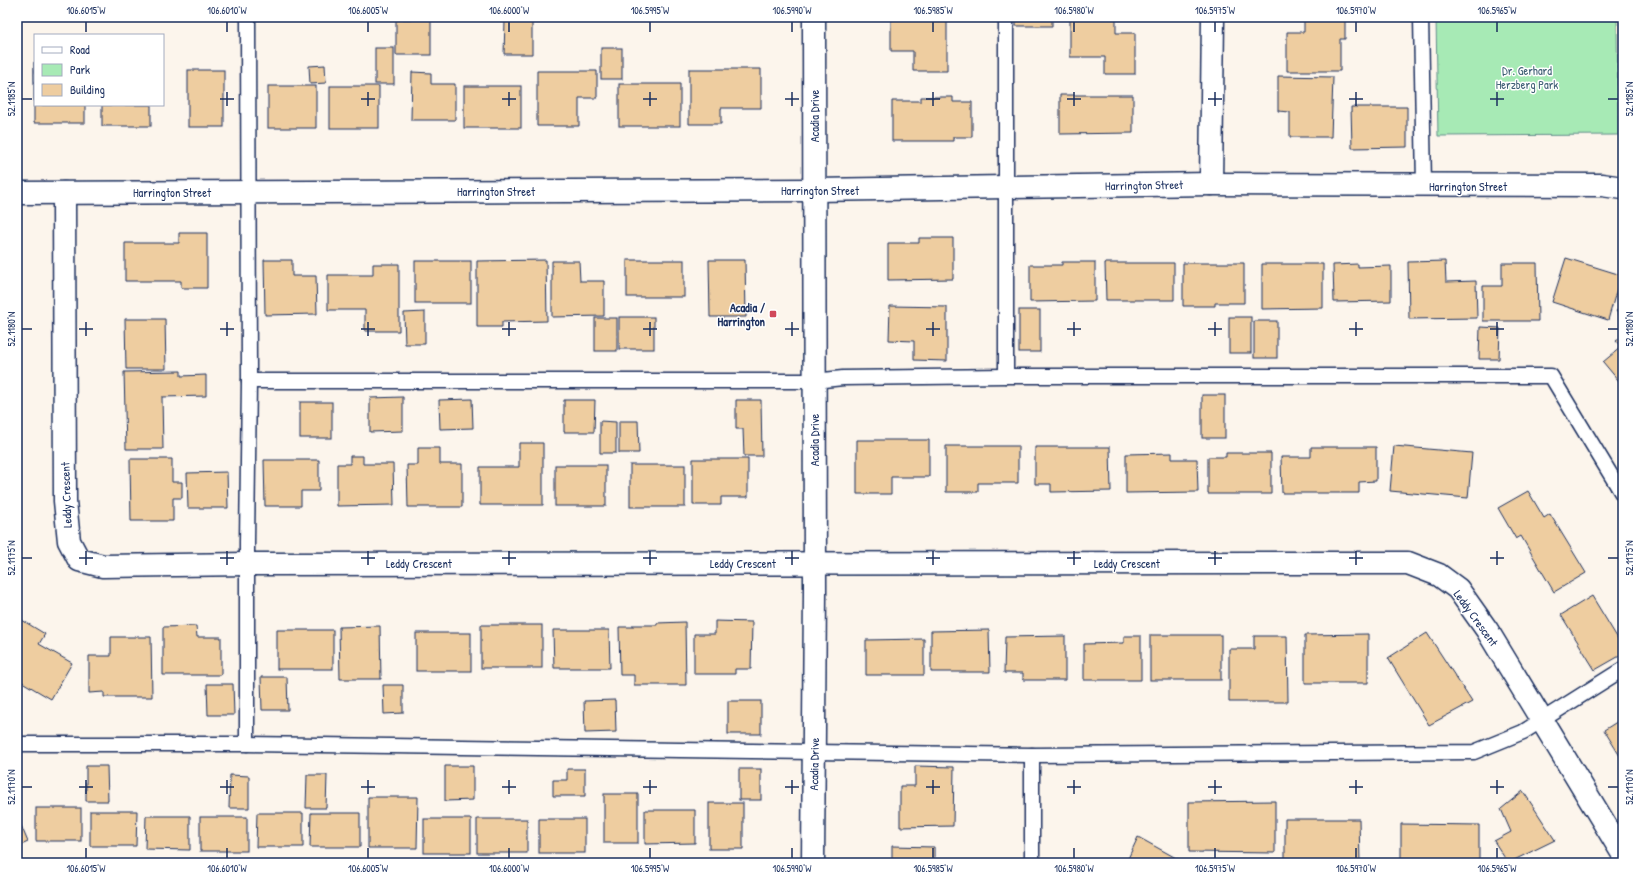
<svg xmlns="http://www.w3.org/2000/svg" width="1640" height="880" font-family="'Patrick Hand',sans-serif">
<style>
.built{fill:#f8e9d5}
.green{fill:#a7eab5;stroke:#618c8a}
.building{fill:#eecda0;stroke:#1b2f5e}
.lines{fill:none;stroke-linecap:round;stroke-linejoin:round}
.service-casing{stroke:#1b2f5e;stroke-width:17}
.minor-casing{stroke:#1b2f5e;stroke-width:25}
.tertiary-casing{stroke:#1b2f5e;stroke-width:25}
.service{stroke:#fff;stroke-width:14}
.minor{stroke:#fff;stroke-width:22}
.tertiary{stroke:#fff;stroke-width:22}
.ticks{fill:none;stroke:#1b2f5e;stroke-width:1.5}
.poi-dot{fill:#d1495b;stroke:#fff;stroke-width:1.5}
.labels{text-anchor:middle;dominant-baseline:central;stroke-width:3;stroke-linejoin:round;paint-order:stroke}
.park-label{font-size:12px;fill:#3e5e74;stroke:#fff}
.street-label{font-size:12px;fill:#1b2f5e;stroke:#fff}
.poi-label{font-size:12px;font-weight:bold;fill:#1b2f5e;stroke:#fff;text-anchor:end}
.neatline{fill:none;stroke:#1b2f5e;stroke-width:1.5}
.ticks-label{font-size:10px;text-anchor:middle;fill:#1b2f5e}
</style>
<rect width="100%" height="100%" fill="#fcf5ec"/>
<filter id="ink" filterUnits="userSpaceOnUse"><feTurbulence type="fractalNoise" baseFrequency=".025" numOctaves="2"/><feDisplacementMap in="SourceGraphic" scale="8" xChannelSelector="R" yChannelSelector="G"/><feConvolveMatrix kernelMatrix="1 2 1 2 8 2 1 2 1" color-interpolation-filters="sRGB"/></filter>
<g filter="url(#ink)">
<path class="built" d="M1617,17H1623V135H1618Z"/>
<path class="green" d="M1436,17H1617L1618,135L1438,136Z"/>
<g class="building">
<path d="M891,17H947V71H913V51H891Z"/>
<rect x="1016" y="17" width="36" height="9"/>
<path d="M1070,17H1116V33H1135V74H1105V57H1070Z"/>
<path d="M1304,17H1345V39H1340V71H1287V32H1304Z"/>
<rect x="396" y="19" width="35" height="36"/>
<path d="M505,21H532V54H504Z"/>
<rect x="375" y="48" width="19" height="36"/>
<rect x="601" y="48" width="21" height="31"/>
<path d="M34,62L35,105H85V123H34Z"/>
<path d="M325,65L326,83L310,84L309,66Z"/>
<path d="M689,69H761V108H721V124H689Z"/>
<rect x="188" y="70" width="36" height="57"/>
<path d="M537,71H597V98H579V126H537Z"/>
<path d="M412,72L431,73V84H455V120H411Z"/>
<path d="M1278,76L1333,77L1331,137H1290V112L1278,111Z"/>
<rect x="619" y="84" width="61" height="42"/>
<rect x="268" y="86" width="48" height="42"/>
<rect x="330" y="86" width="49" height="42"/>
<rect x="464" y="86" width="57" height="42"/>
<path d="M1060,95H1133V133L1060,134Z"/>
<path d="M921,97H953V102H972V137H953V141H892V101H921Z"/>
<rect x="102" y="105" width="49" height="21"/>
<path d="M1351,107H1407V147L1352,148Z"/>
<path d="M179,233H207V288H181V281H125V243H179Z"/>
<path d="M919,238H953V279L888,280V243H919Z"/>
<path d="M1566,258L1621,275L1608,320L1552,302Z"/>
<path d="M264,260H292V276H316L317,314L265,315Z"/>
<path d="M546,260L547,321L502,322V327H477V261Z"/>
<rect x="627" y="260" width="57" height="37"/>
<path d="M709,260H745L746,317H710Z"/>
<rect x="415" y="261" width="56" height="42"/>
<path d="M552,261H579L580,281H604V316L552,317Z"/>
<path d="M1445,261L1446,282L1476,281L1477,318L1409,319L1408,262Z"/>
<path d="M1062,262H1095V301L1030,302V265H1062Z"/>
<path d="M1105,263H1174V300H1106Z"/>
<path d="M1183,263H1244V303H1215V306H1183Z"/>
<path d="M1502,263H1537L1538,321H1483V286H1502Z"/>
<path d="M373,264H399V331H365V310H328V275H373Z"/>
<path d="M1262,264H1323V308L1262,309Z"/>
<path d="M1358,264V267L1391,266V301L1334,302L1333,265Z"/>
<path d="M890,306L947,307V361L914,360V341L889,340Z"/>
<path d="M1623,306V320L1616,311Z"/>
<rect x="1019" y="310" width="21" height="42"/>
<path d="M425,312V344H405L404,313Z"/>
<rect x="619" y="317" width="35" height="32"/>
<rect x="1229" y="317" width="22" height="36"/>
<rect x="595" y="318" width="22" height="33"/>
<path d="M125,319H165L166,369H126Z"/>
<rect x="1254" y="321" width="23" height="37"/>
<path d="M1480,327L1500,328L1499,359H1479Z"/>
<path d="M1623,336V386L1603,362L1621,347L1616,341Z"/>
<path d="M181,371V376L206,375V396L162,397L163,449H126L124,372Z"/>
<rect x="1202" y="395" width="23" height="43"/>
<path d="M403,397V431L370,432V398Z"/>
<path d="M472,399L473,428L440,429L439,400Z"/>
<path d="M564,400H595L594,432H564Z"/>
<path d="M736,400H761L762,456H744L743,429H736Z"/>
<rect x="300" y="402" width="32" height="36"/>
<path d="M600,421L616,422V453H600Z"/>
<path d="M619,421H638L639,453H619Z"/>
<path d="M857,440H929V477H891V494H857Z"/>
<path d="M519,443H543V505H480V467H519Z"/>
<path d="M946,446H1018V483H978V492H946Z"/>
<path d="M1394,446L1472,453L1468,498L1390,491Z"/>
<path d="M1035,447H1110L1111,491L1051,492V484H1035Z"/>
<path d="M1311,447H1376V481L1359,482V493H1282L1281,457H1311Z"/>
<path d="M418,448H440V464H462V507H408L407,465H418Z"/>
<path d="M1172,453V459H1197L1198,492L1126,493V454Z"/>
<path d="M1226,453H1271V494H1208V457H1226Z"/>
<path d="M350,456H363V464H393L394,505L337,506V464H350Z"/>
<path d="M130,459H172V482H182V498H173V521H131Z"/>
<path d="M693,459H748V497H721V505H693Z"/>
<path d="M264,460H319V491H301V506H265Z"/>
<rect x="555" y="465" width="51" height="41"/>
<rect x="630" y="465" width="55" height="42"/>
<path d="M227,472L228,508H188L187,473Z"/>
<path d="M1528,491L1544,518L1550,514L1586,573L1554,592L1521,536L1516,539L1498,508Z"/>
<path d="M1592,596L1623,647V654L1595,670L1561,615Z"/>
<path d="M17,617L45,634L39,644L72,663L51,699L17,679Z"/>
<path d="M715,621L752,622L751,669H735V674H694V634H715Z"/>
<path d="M685,622L686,685H634V675H620L619,627H633V625H657V623Z"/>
<rect x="481" y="625" width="61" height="43"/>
<path d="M196,626L197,637H221V675H163V627Z"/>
<path d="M380,626L381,679H340L339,627Z"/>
<rect x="277" y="630" width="56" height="39"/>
<path d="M553,630H609L610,668H554Z"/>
<path d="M989,630L990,672H931V631Z"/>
<rect x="416" y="633" width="55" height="38"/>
<path d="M1427,633L1472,702L1429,725L1388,658Z"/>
<path d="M1368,634V683H1305V635Z"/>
<rect x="1150" y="635" width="71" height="45"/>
<path d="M1065,636V680H1023V673H1004L1005,637Z"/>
<path d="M1124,636H1141V680H1084V644L1124,643Z"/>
<path d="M1254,636H1287L1288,702H1229V649H1254Z"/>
<path d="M111,637H151L152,697H104V692L89,693V656H111Z"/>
<path d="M924,639V675H866V640Z"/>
<path d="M261,677H287L288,710H262Z"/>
<path d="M207,684H233L234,715H208Z"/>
<path d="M383,685H403V713L384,714Z"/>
<path d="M615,700L616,732L585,733L584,701Z"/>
<rect x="728" y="701" width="33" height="33"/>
<path d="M1623,718V761L1604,730Z"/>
<path d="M86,766H107L108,801H86Z"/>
<path d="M445,766H473V800L445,801Z"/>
<path d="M915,766L954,767L953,826L900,827V786H915Z"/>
<path d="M567,769H585V796H553V780H567Z"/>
<rect x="739" y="769" width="22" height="31"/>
<path d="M230,775L249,776V808H229Z"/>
<path d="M307,775H327L326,808H306Z"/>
<path d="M1523,791L1555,840L1508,863L1494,841L1511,832L1501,809Z"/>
<rect x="604" y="794" width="34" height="49"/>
<path d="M368,797H418L417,848H368Z"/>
<path d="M1275,801V853L1189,852V802Z"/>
<rect x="709" y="803" width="34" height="46"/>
<rect x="36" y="808" width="45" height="33"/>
<path d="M645,810H695V843L645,844Z"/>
<path d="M90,811H137L136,846H90Z"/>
<path d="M257,813H303V847H256Z"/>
<path d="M311,813H360V847H310Z"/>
<path d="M17,816L28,842L17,847Z"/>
<path d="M146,816H190V850L145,849Z"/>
<rect x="200" y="817" width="47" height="34"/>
<rect x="424" y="819" width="47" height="34"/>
<rect x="477" y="819" width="50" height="34"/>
<rect x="539" y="819" width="46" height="34"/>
<path d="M1285,819H1359L1360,863H1285Z"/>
<path d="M1401,824L1479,825V863H1401Z"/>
<path d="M1138,837L1185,863H1126Z"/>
<path d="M892,846L934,847V863H892Z"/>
</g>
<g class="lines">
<g class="service-casing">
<g id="service">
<path d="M1006,17V376"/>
<path d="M1421,17L1424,186"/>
<path d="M249,381H814L843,378L1006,376H1551L1623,495"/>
<path d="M17,744H247L1032,755L1474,752L1523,732L1623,669"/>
<path d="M247,744V542L249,381L248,17"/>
<path d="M1032,755V863"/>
</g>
</g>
<g class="minor-casing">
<g id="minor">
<path d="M1211,184L1213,17"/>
<path d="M17,193L815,190L1211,184L1602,185L1623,188"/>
<path d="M64,193L65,501L69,541L79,560L103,566L247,564L1408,563L1439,575L1458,589L1487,630L1623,854"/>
</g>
</g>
<g class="tertiary-casing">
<path id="tertiary" d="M813,863L815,591L814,17"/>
</g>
<use href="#service" class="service"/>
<use href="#minor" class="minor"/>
<use href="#tertiary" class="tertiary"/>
</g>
</g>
<path class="ticks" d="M86,22V32M227,22V32M368,22V32M509,22V32M650,22V32M792,22V32M933,22V32M1074,22V32M1215,22V32M1356,22V32M1497,22V32M227,92V106M368,92V106M509,92V106M650,92V106M792,92V106M933,92V106M1074,92V106M1215,92V106M1356,92V106M1497,92V106M22,99H32M220,99H234M361,99H375M502,99H516M643,99H657M785,99H799M926,99H940M1067,99H1081M1208,99H1222M1349,99H1363M1490,99H1504M1608,99H1618M86,322V336M227,322V336M368,322V336M509,322V336M650,322V336M792,322V336M933,322V336M1074,322V336M1215,322V336M1356,322V336M1497,322V336M22,329H32M79,329H93M220,329H234M361,329H375M502,329H516M643,329H657M785,329H799M926,329H940M1067,329H1081M1208,329H1222M1349,329H1363M1490,329H1504M1608,329H1618M86,551V565M227,551V565M368,551V565M509,551V565M650,551V565M792,551V565M933,551V565M1074,551V565M1215,551V565M1356,551V565M1497,551V565M22,558H32M79,558H93M220,558H234M361,558H375M502,558H516M643,558H657M785,558H799M926,558H940M1067,558H1081M1208,558H1222M1349,558H1363M1490,558H1504M1608,558H1618M86,780V794M227,780V794M368,780V794M509,780V794M650,780V794M792,780V794M933,780V794M1074,780V794M1215,780V794M1356,780V794M1497,780V794M22,787H32M79,787H93M220,787H234M361,787H375M502,787H516M643,787H657M785,787H799M926,787H940M1067,787H1081M1208,787H1222M1349,787H1363M1490,787H1504M1608,787H1618M86,848V858M227,848V858M368,848V858M509,848V858M650,848V858M792,848V858M933,848V858M1074,848V858M1215,848V858M1356,848V858M1497,848V858"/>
<rect class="poi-dot" x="769" y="310" width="8" height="8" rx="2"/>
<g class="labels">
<g class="park-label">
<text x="1527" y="70">Dr. Gerhard<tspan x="1527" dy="14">Herzberg Park</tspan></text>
</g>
<g class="street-label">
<text transform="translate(814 116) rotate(-90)">Acadia Drive</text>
<text transform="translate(1144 185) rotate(-1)">Harrington Street</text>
<text x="1468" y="186">Harrington Street</text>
<text x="820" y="190">Harrington Street</text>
<text x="496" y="191">Harrington Street</text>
<text x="172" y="192">Harrington Street</text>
<text transform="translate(814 440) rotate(-90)">Acadia Drive</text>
<text transform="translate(66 495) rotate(-92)">Leddy Crescent</text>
<text x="419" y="563">Leddy Crescent</text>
<text x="743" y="563">Leddy Crescent</text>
<text x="1127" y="563">Leddy Crescent</text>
<text transform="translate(1476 618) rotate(54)">Leddy Crescent</text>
<text transform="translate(814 764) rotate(-89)">Acadia Drive</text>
</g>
<g class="poi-label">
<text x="765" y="307">Acadia /<tspan x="765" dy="14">Harrington</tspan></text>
</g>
</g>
<rect width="1640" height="880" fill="none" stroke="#fff" stroke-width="44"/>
<rect x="34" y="34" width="130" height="72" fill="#ffffff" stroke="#a4acbf"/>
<rect x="42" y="47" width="20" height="6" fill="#ffffff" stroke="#a4acbf"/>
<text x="70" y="54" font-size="12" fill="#1b2f5e">Road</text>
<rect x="42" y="64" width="20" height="12" fill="#a7eab5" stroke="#a4acbf"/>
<text x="70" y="74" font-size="12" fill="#1b2f5e">Park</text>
<rect x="42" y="84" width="20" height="12" fill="#eecda0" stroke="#a4acbf"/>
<text x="70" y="94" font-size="12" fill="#1b2f5e">Building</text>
<rect x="22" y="22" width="1596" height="836" class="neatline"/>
<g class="ticks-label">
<text x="86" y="14">106.6015°W</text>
<text x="227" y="14">106.6010°W</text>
<text x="368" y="14">106.6005°W</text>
<text x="509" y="14">106.6000°W</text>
<text x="650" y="14">106.5995°W</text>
<text x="792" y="14">106.5990°W</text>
<text x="933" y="14">106.5985°W</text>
<text x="1074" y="14">106.5980°W</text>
<text x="1215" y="14">106.5975°W</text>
<text x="1356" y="14">106.5970°W</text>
<text x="1497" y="14">106.5965°W</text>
<text transform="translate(11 99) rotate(-90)" y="4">52.1185°N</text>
<text transform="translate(1629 99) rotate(-90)" y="4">52.1185°N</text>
<text transform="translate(11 329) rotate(-90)" y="4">52.1180°N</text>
<text transform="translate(1629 329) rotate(-90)" y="4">52.1180°N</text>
<text transform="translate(11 558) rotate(-90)" y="4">52.1175°N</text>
<text transform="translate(1629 558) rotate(-90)" y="4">52.1175°N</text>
<text transform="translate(11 787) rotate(-90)" y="4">52.1170°N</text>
<text transform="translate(1629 787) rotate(-90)" y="4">52.1170°N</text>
<text x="86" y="872">106.6015°W</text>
<text x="227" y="872">106.6010°W</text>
<text x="368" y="872">106.6005°W</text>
<text x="509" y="872">106.6000°W</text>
<text x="650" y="872">106.5995°W</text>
<text x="792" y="872">106.5990°W</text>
<text x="933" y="872">106.5985°W</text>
<text x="1074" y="872">106.5980°W</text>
<text x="1215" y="872">106.5975°W</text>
<text x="1356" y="872">106.5970°W</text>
<text x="1497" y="872">106.5965°W</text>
</g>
</svg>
